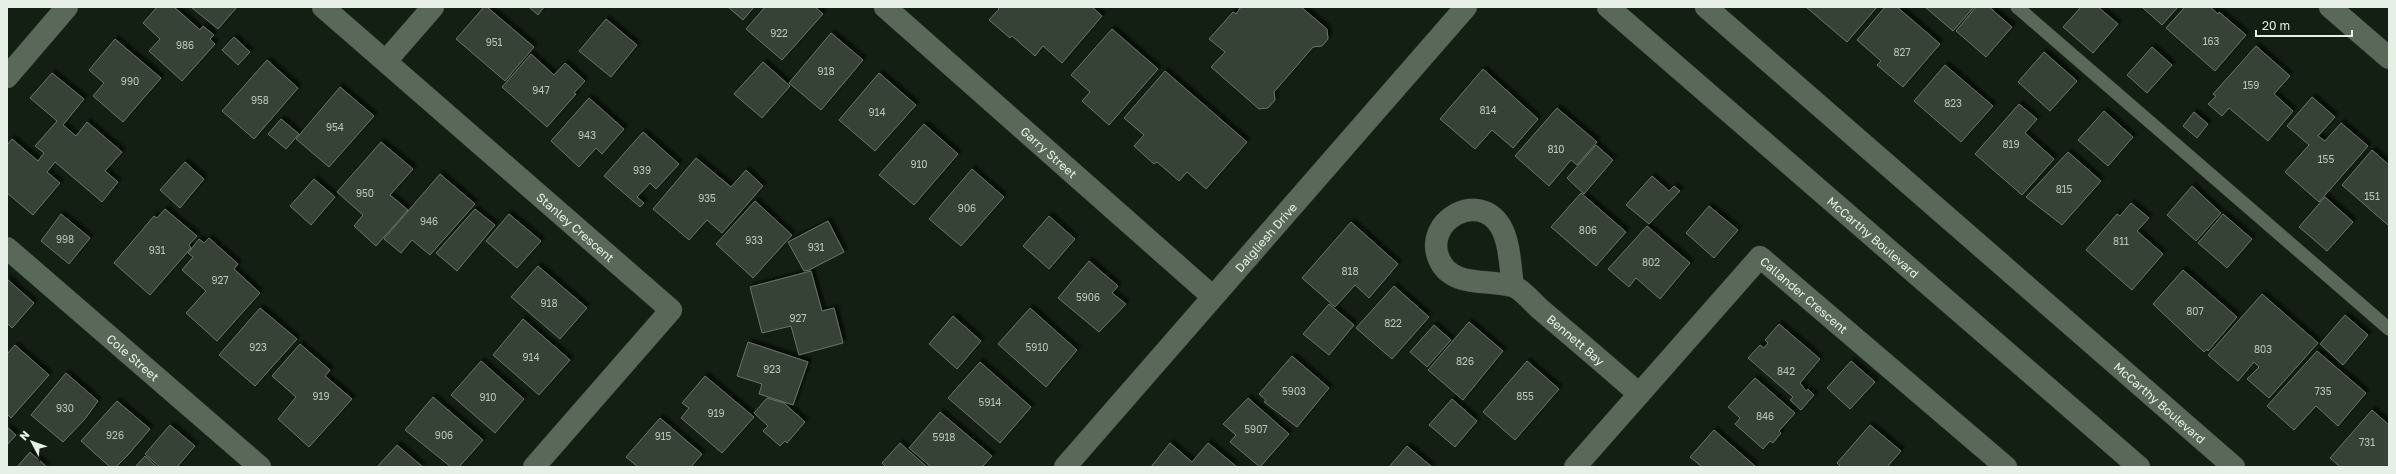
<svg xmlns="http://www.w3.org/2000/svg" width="2396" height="474" font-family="'Golos Text',sans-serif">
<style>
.building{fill:#364336;stroke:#667566;filter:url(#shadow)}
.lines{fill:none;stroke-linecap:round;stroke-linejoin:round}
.lane-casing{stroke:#303730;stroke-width:14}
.street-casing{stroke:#303730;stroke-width:23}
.secondary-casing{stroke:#303730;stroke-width:23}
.lane{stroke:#596859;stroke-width:13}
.street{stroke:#596859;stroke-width:22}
.secondary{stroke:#596859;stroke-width:22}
.labels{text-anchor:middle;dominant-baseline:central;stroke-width:3;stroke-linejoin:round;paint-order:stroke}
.number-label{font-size:10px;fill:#bbc5bb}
.street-label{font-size:12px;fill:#e7f0e7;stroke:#131f13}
</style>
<defs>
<filter id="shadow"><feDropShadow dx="3.5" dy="-3.5" stdDeviation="1" flood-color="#0009"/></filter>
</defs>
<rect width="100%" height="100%" fill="#131f13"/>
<g class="building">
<path d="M157,7H174L200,30L203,26L214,35L210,39L215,44L182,81L149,51L160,39L143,23Z"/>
<path d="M191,7H237L218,29Z"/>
<path d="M484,7H487L534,47L505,81L456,39Z"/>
<path d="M529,7H544L538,15Z"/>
<path d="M728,7H754L743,20Z"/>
<path d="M765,7H815L823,14L782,60L746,29Z"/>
<path d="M997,7H1092L1102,16L1062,63L1043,46L1035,56L1012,36L1010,38L989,20L999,9Z"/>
<path d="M1241,7H1301L1327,29L1328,39L1322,46L1313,47L1274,92L1275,100L1268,108L1259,109L1211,67L1225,52L1209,39L1233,12L1236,14Z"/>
<path d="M1806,7H1877L1847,42Z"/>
<path d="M1885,7H1897L1940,44L1903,87L1877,65L1881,61L1857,40Z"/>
<path d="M1925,7H1974L1953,31Z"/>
<path d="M1976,7H1989L2012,27L1986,57L1956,31Z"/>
<path d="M2081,7H2098L2118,24L2093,53L2063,27Z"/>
<path d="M2142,7H2178L2162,25Z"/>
<path d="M2185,7H2210L2218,14L2219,12L2246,35L2215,71L2166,28Z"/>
<path d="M606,19L637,45L611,77L579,51Z"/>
<path d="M1112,29L1158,69L1109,125L1082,101L1090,92L1071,75Z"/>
<path d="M831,33L863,60L821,110L789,83Z"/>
<path d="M234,37L250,52L238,65L222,50Z"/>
<path d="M115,39L161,78L123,122L93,96L104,83L89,70Z"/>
<path d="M2256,46L2290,76L2274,94L2293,111L2268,141L2229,108L2222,116L2208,104L2216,96L2213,94Z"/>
<path d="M2152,47L2172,65L2147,93L2127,75Z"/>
<path d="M2044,52L2077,81L2050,111L2018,82Z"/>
<path d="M531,54L554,75L565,63L585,81L574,93L576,94L547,127L502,87Z"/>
<path d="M267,60L298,88L254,139L222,111Z"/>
<path d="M763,62L790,86L762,118L734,94Z"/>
<path d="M1945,65L1993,106L1961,142L1914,101Z"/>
<path d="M1483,69L1538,119L1513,148L1492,130L1475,149L1440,119Z"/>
<path d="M1165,71L1247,142L1206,189L1187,172L1179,181L1157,162L1154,164L1134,146L1144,135L1124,118Z"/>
<path d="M52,73L84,99L63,125L76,136L87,122L122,152L105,171L118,182L102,202L55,162L47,172L60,183L33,215L7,193V145L12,139L38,161L44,153L35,146L57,121L30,98Z"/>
<path d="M879,73L916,105L875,151L839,120Z"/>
<path d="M340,87L374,116L329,167L296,139Z"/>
<path d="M2312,97L2335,117L2318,136L2325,141L2341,123L2368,146L2319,202L2285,172L2309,145L2287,126Z"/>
<path d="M589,98L624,129L602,154L596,148L579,167L551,141Z"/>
<path d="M2019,104L2037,119L2025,133L2054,159L2022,195L1975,154Z"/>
<path d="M1557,108L1597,142L1577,165L1571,160L1549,186L1515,156Z"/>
<path d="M2104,111L2133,137L2108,166L2078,140Z"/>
<path d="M2194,112L2208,124L2197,138L2183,126Z"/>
<path d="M281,119L299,134L286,149L268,134Z"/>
<path d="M924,124L958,154L914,205L879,175Z"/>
<path d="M643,132L679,164L656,189L650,183L637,197L644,203L640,207L604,176Z"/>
<path d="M381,142L413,169L390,195L408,210L376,246L354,226L363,215L337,192Z"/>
<path d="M1596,145L1613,160L1584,194L1567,178Z"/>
<path d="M2372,150L2389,165V226L2342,185Z"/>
<path d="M2068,152L2101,181L2062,225L2026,197Z"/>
<path d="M696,158L731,187L746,170L763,186L722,233L707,220L689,240L653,209Z"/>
<path d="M185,162L204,179L180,208L160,190Z"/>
<path d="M972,169L1004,197L961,246L929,219Z"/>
<path d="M440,174L475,204L430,255L412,240L401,253L384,239Z"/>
<path d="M1652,176L1669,191L1674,186L1680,191L1649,224L1626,205Z"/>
<path d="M314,179L335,197L311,225L290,206Z"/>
<path d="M2192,186L2221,213L2196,241L2167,215Z"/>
<path d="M1581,193L1626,232L1596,266L1551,227Z"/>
<path d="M2325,197L2353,222L2327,251L2299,227Z"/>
<path d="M755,201L792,235L753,278L716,244Z"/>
<path d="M2131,203L2149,218L2137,231L2163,254L2132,290L2086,250L2117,214L2120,216Z"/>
<path d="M1709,206L1738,230L1714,258L1686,233Z"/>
<path d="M165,209L197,236L189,245L191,248L150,295L114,263L154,216L157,218Z"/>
<path d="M475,209L495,225L457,271L436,253Z"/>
<path d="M61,214L90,238L69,264L41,241Z"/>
<path d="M509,214L541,241L517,268L486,241Z"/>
<path d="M2223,214L2252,239L2227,268L2198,243Z"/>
<path d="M1049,216L1075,239L1049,269L1023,246Z"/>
<path d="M828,221L844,252L809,270L804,271L788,242Z"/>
<path d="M1351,222L1398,264L1369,298L1355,285L1335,307L1302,278Z"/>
<path d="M1647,226L1690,263L1660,299L1636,278L1629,287L1608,269Z"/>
<path d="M209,238L238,264L234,269L260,293L217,341L186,313L206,291L182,270L193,257L188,253L199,239L204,243Z"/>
<path d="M1089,261L1118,286L1112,293L1126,304L1099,332L1058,298Z"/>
<path d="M538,266L587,308L560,339L511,297Z"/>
<path d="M2183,270L2237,317L2208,351L2207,349L2204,352L2153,304Z"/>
<path d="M811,271L822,311L834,308L843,343L799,355L791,326L762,333L750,287Z"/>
<path d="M7,279L34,303L12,328L7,323Z"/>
<path d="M1394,286L1429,317L1392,359L1356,328Z"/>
<path d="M2262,294L2318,343L2269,398L2247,379L2259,367L2254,362L2238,381L2208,355Z"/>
<path d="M1329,304L1354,325L1329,355L1303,334Z"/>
<path d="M260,308L297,339L255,386L219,355Z"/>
<path d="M1030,308L1077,350L1046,387L998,344Z"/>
<path d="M2345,315L2368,335L2343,365L2320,344Z"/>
<path d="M953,316L981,341L957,369L929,344Z"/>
<path d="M523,319L570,360L539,395L493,355Z"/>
<path d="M1469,322L1503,351L1463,400L1428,370Z"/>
<path d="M1779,324L1820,359L1800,383L1806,391L1808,389L1814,395L1801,410L1790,400L1793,397L1748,358L1760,345L1764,348L1768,343L1765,340Z"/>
<path d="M1434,325L1451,340L1427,367L1410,352Z"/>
<path d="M748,342L808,362L793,405L759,394L762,384L737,376Z"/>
<path d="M300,344L330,370L325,376L352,399L309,447L278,419L296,397L272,376Z"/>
<path d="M15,345L49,375L11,418L7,414V354Z"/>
<path d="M2317,351L2366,393L2338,426L2316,406L2294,430L2267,406Z"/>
<path d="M1292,356L1329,388L1297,427L1264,402L1266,400L1259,394Z"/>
<path d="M481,361L524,399L495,433L451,395Z"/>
<path d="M1527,361L1559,389L1515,440L1483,412Z"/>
<path d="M1851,361L1875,382L1850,409L1827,388Z"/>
<path d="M980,362L1031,407L1000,443L948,398Z"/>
<path d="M66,373L98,401L85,419L63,442L31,415Z"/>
<path d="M705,376L754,417L722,453L681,418L689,408L682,403Z"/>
<path d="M1755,378L1795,413L1779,431L1781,433L1773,443L1770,441L1763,449L1735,424L1740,418L1728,407Z"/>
<path d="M433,397L483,440L459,467H451L405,430Z"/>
<path d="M767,398L784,403L805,422L787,443L785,441L780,446L763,431L768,426L754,413Z"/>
<path d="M1248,398L1289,434L1260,467L1230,442L1236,435L1223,424Z"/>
<path d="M1452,399L1477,421L1455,447L1429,425Z"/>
<path d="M117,401L150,429L128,455L116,467H110L81,441Z"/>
<path d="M2372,410L2389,425V467H2340L2330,458Z"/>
<path d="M940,412L992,456L982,467H931L909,448Z"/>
<path d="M660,418L702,454L691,467H638L626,457Z"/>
<path d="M170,425L195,446L177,467H160L145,454Z"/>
<path d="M1870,425L1901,451L1887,467H1841L1837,463Z"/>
<path d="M7,427L16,435L7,445Z"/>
<path d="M1714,430L1755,466L1754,467H1702L1690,457Z"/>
<path d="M900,443L927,467H886L882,463Z"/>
<path d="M1170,443L1192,462L1208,443L1237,467H1151Z"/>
<path d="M397,445L423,467H377Z"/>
<path d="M1407,446L1432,467H1389Z"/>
<path d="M30,452L47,467H17Z"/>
<path d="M145,456L157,467H135Z"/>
</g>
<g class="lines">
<g class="lane-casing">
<path id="lane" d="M2017,7L2389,329"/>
</g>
<g class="street-casing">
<g id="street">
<path id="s1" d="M323,7L671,310L534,467"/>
<path id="s2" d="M885,7L1213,297"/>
<path d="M2330,7L2389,58"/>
<path d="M386,61L433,7"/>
<path d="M7,77L67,7"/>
<path id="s3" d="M7,248L260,467"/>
<path id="s4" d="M1513,286C1510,267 1510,243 1501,227C1479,189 1423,221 1439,259C1451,288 1488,279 1512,286C1521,288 1532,302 1540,309C1573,337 1606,365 1639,394"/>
<path id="s5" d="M1575,467L1760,257L2006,467"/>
</g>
</g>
<g class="secondary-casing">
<g id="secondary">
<path id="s6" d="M1608,7L2139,467"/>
<path id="s7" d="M1706,7L2234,467"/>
<path id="s8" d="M1065,467L1466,7"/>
</g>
</g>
<use href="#lane" class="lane"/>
<use href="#street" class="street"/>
<use href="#secondary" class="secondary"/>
</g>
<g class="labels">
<g class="number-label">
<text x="779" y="33">922</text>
<text x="2211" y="41">163</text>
<text x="494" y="42">951</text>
<text x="185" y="45">986</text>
<text x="1902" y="52">827</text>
<text x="826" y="71">918</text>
<text x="130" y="81">990</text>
<text x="2251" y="85">159</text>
<text x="541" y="90">947</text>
<text x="260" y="100">958</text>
<text x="1953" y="103">823</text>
<text x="1488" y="110">814</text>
<text x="877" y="112">914</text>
<text x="335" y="127">954</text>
<text x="587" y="135">943</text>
<text x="2011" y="144">819</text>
<text x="1556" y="149">810</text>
<text x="2326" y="159">155</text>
<text x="919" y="164">910</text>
<text x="642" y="170">939</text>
<text x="2064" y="189">815</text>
<text x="365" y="193">950</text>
<text x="2372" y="196">151</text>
<text x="707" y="198">935</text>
<text x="967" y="208">906</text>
<text x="429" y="221">946</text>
<text x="1588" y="230">806</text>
<text x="65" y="239">998</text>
<text x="754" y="240">933</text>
<text x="2121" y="241">811</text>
<text x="816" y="247">931</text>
<text x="157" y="250">931</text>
<text x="1651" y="262">802</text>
<text x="1350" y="271">818</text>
<text x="220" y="280">927</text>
<text x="1088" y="297">5906</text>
<text x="549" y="303">918</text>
<text x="2195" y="311">807</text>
<text x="798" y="318">927</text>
<text x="1393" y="323">822</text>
<text x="258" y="347">923</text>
<text x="1037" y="347">5910</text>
<text x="2263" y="349">803</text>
<text x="531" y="357">914</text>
<text x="1465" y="361">826</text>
<text x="772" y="369">923</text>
<text x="1786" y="371">842</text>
<text x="1294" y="391">5903</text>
<text x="2323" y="391">735</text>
<text x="321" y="396">919</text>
<text x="1525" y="396">855</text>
<text x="488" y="397">910</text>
<text x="990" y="402">5914</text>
<text x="65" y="408">930</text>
<text x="716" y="413">919</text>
<text x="1765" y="416">846</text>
<text x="1256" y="429">5907</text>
<text x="115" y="435">926</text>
<text x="444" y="435">906</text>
<text x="663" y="436">915</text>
<text x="944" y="437">5918</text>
<text x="2367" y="442">731</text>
</g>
<g class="street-label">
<text stroke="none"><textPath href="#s2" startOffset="219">Garry Street</textPath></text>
<text stroke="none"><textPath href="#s1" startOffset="335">Stanley Crescent</textPath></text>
<text stroke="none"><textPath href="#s8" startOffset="305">Dalgliesh Drive</textPath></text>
<text stroke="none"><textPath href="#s6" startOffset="351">McCarthy Boulevard</textPath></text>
<text stroke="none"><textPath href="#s5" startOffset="338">Callander Crescent</textPath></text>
<text stroke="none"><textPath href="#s4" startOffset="331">Bennett Bay</textPath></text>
<text stroke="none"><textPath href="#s3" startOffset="167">Cole Street</textPath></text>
<text stroke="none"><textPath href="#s7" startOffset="602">McCarthy Boulevard</textPath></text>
</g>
</g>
<rect width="2396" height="474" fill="none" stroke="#e7f0e7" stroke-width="16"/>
<g transform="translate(32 442) rotate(311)" stroke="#131f13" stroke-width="3" paint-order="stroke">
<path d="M0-3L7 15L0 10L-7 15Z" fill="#e7f0e7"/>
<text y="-6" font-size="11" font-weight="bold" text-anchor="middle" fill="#e7f0e7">N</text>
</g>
<path d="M2256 30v6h96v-6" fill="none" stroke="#e7f0e7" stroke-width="2"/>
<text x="2262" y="30" font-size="12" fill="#e7f0e7" stroke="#131f13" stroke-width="3" paint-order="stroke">20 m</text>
</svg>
